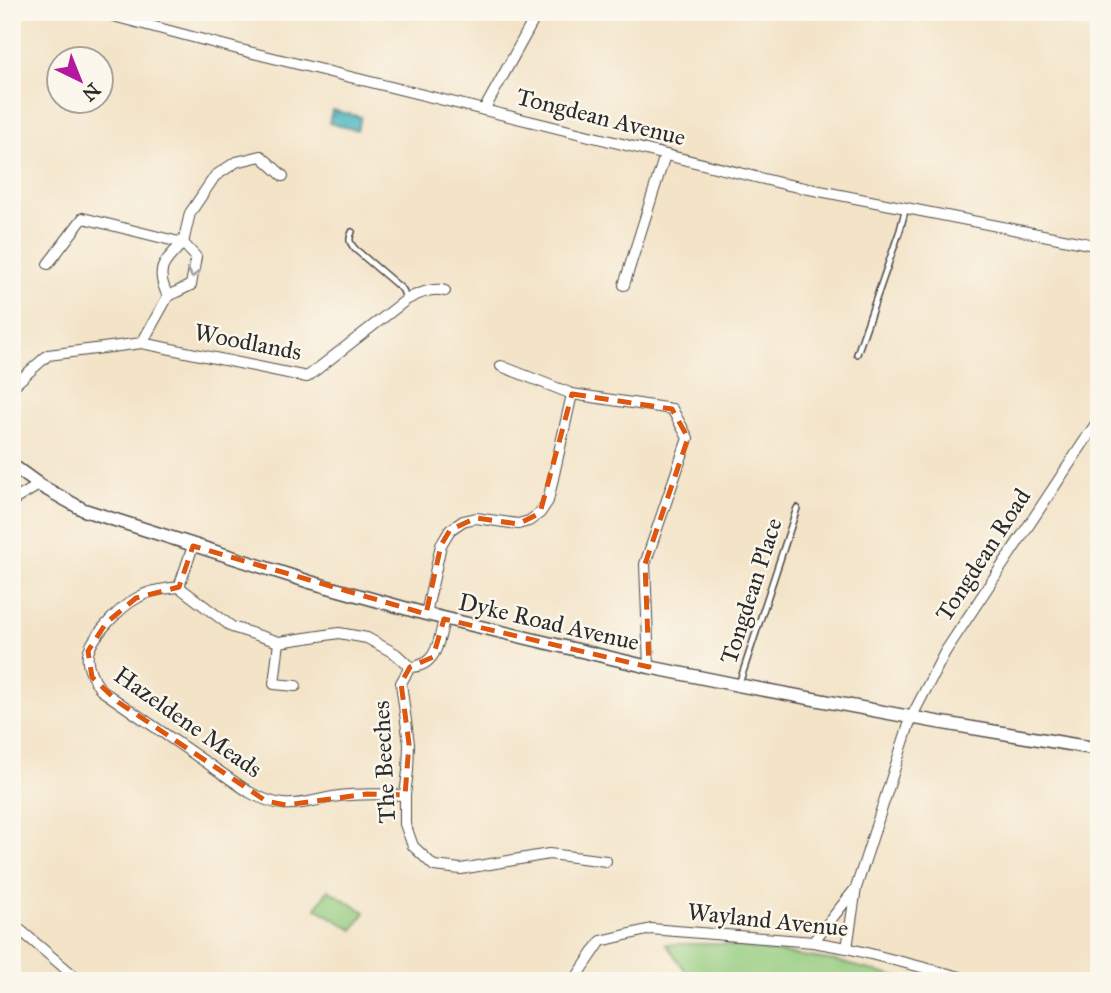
<svg xmlns="http://www.w3.org/2000/svg" width="1111" height="993" font-family="'IM FELL Great Primer',serif">
<style>
.green{fill:#92ca7c;stroke:#5e7a54;stroke-width:2}
.water{fill:url(#water-waves);stroke:#387076;stroke-width:2}
.lines{fill:none;stroke-linecap:round;stroke-linejoin:round}
.service-casing{stroke:#494742;stroke-width:8}
.minor-casing{stroke:#494742;stroke-width:12}
.tertiary-casing{stroke:#494742;stroke-width:15}
.service{stroke:#fff;stroke-width:5}
.minor{stroke:#fff;stroke-width:10}
.tertiary{stroke:#fff;stroke-width:12}
.oneway{stroke:#a0a0a0}
.marked{fill:none;stroke:#df570e;stroke-width:5;stroke-dasharray:14 9;stroke-linejoin:round}
.labels{text-anchor:middle;dominant-baseline:central;stroke-width:5;stroke-linejoin:round;paint-order:stroke}
.street-label{font-size:24px;fill:#2b2b2b;stroke:#fbf7ec}
</style>
<defs>
<pattern id="water-waves" width="16" height="10" patternUnits="userSpaceOnUse" patternTransform="scale(1.75)"><rect width="16" height="10" fill="#46b5c1"/><path d="M0 5q4-4 8 0t8 0" fill="none" stroke="#3b939d"/></pattern>
</defs>
<rect width="100%" height="100%" fill="#fbf7ec"/>
<filter id="ink" filterUnits="userSpaceOnUse"><feTurbulence type="fractalNoise" baseFrequency=".0143" numOctaves="2"/><feDisplacementMap in="SourceGraphic" scale="14" xChannelSelector="R" yChannelSelector="G"/><feConvolveMatrix kernelMatrix="1 2 1 2 8 2 1 2 1" color-interpolation-filters="sRGB"/></filter>
<filter id="wash" filterUnits="userSpaceOnUse"><feTurbulence type="fractalNoise" baseFrequency=".00686" numOctaves="4" result="noise"/><feDisplacementMap in="SourceGraphic" scale="28" xChannelSelector="R" yChannelSelector="G"/><feGaussianBlur stdDeviation="1.57" result="paint"/><feColorMatrix in="noise" values="0 0 0 0 0 0 0 0 0 0 0 0 0 0 0 0 0 1.4 0 .05"/><feComposite in="paint" operator="in"/></filter>
<g filter="url(#wash)">
<rect width="100%" height="100%" fill="#f3e3c7"/>
<g class="green">
<path d="M328,890L365,912L353,930L316,908Z"/>
<path d="M666,944H720L836,961L911,981H693Z"/>
</g>
<path class="water" d="M332,110L361,117L357,130L329,123Z"/>
</g>
<g filter="url(#ink)">
<g class="lines">
<g class="service-casing">
<g id="service">
<path d="M352,232C348,240 350,243 355,249L403,290L406,300"/>
<path d="M857,354L900,230L906,207"/>
<path d="M739,684L797,508"/>
</g>
</g>
<g class="minor-casing">
<g id="minor">
<path d="M98,12L249,52L784,184L1099,246"/>
<path d="M484,110L538,12"/>
<path d="M183,243L190,213L215,176L236,162L261,156L283,176"/>
<path d="M48,264L83,218L183,243"/>
<path d="M624,285L665,155"/>
<path d="M168,296C154,269 164,262 183,243"/>
<path d="M142,343L307,377L406,300C417,294 433,287 445,291"/>
<path d="M501,366L572,394"/>
<path d="M12,387L48,355L142,343L168,296L191,285L196,257L183,243"/>
<path d="M12,501L39,485"/>
<path d="M179,587L193,546"/>
<path d="M426,614L441,545L450,530L463,521L476,518L518,524L529,521L540,513L548,501L572,394L672,409L688,438L645,564L649,667"/>
<path d="M444,619C439,640 437,667 410,667L401,683L409,744L408,771L405,795V824L413,846L434,866L461,869L549,854L606,861"/>
<path d="M279,642L274,684L296,686"/>
<path d="M405,795C383,794 361,793 339,796C300,802 287,813 249,792L101,690C93,679 84,664 89,650C95,633 122,606 137,598C150,590 164,589 179,587L232,627L279,642L339,633L367,638L396,654L410,667"/>
<path d="M856,888L911,718L945,652L1099,419"/>
<path d="M12,923L80,981"/>
<path d="M813,942L856,888L847,948"/>
<path d="M574,981L601,941L651,929L813,942L847,948L976,981"/>
</g>
</g>
<g class="tertiary-casing">
<path id="tertiary" d="M12,465L41,486L84,510L310,582L426,614L649,667L738,685L937,722L1099,749"/>
</g>
<use href="#service" class="service"/>
<use href="#minor" class="minor"/>
<use href="#tertiary" class="tertiary"/>
</g>
<defs><path id="oneway-chevron" d="M-2-3.5L2.5 0L-2 3.5" fill="none" stroke-width="1.6" stroke-linecap="round" stroke-linejoin="round" transform="scale(1.75)"/></defs>
<use class="oneway" href="#oneway-chevron" transform="translate(193 273) rotate(103)"/>
</g>
<path class="marked" d="M572,394L672,409L688,438L645,564L649,667L444,619L433,657L410,667L401,683L409,744L405,795L367,794L286,805L266,801L118,702L92,677L88,651L106,623L136,598L179,587L193,546L426,614L441,545L450,530L476,518L518,524L540,513Z"/>
<g class="labels">
<g class="street-label">
<text transform="translate(601 117) rotate(14)">Tongdean Avenue</text>
<text transform="translate(248 342) rotate(11)">Woodlands</text>
<text transform="translate(983 555) rotate(-57)">Tongdean Road</text>
<text transform="translate(751 591) rotate(-72)">Tongdean Place</text>
<text transform="translate(549 622) rotate(13)">Dyke Road Avenue</text>
<text transform="translate(188 722) rotate(35)">Hazeldene Meads</text>
<text transform="translate(384 762) rotate(-93)">The Beeches</text>
<text transform="translate(768 920) rotate(6)">Wayland Avenue</text>
</g>
</g>
<rect width="1111" height="993" fill="none" stroke="#fbf7ec" stroke-width="42"/>
<g transform="translate(80 80) rotate(137)"><circle r="33" fill="#fbf7ec" stroke="#a8a59f" stroke-width="2"/>
<path d="M0-5L12 26L0 18L-12 26Z" fill="#b5179e"/>
<text y="-10" font-size="19" font-weight="bold" text-anchor="middle" fill="#2b2b2b">N</text>
</g>
</svg>
